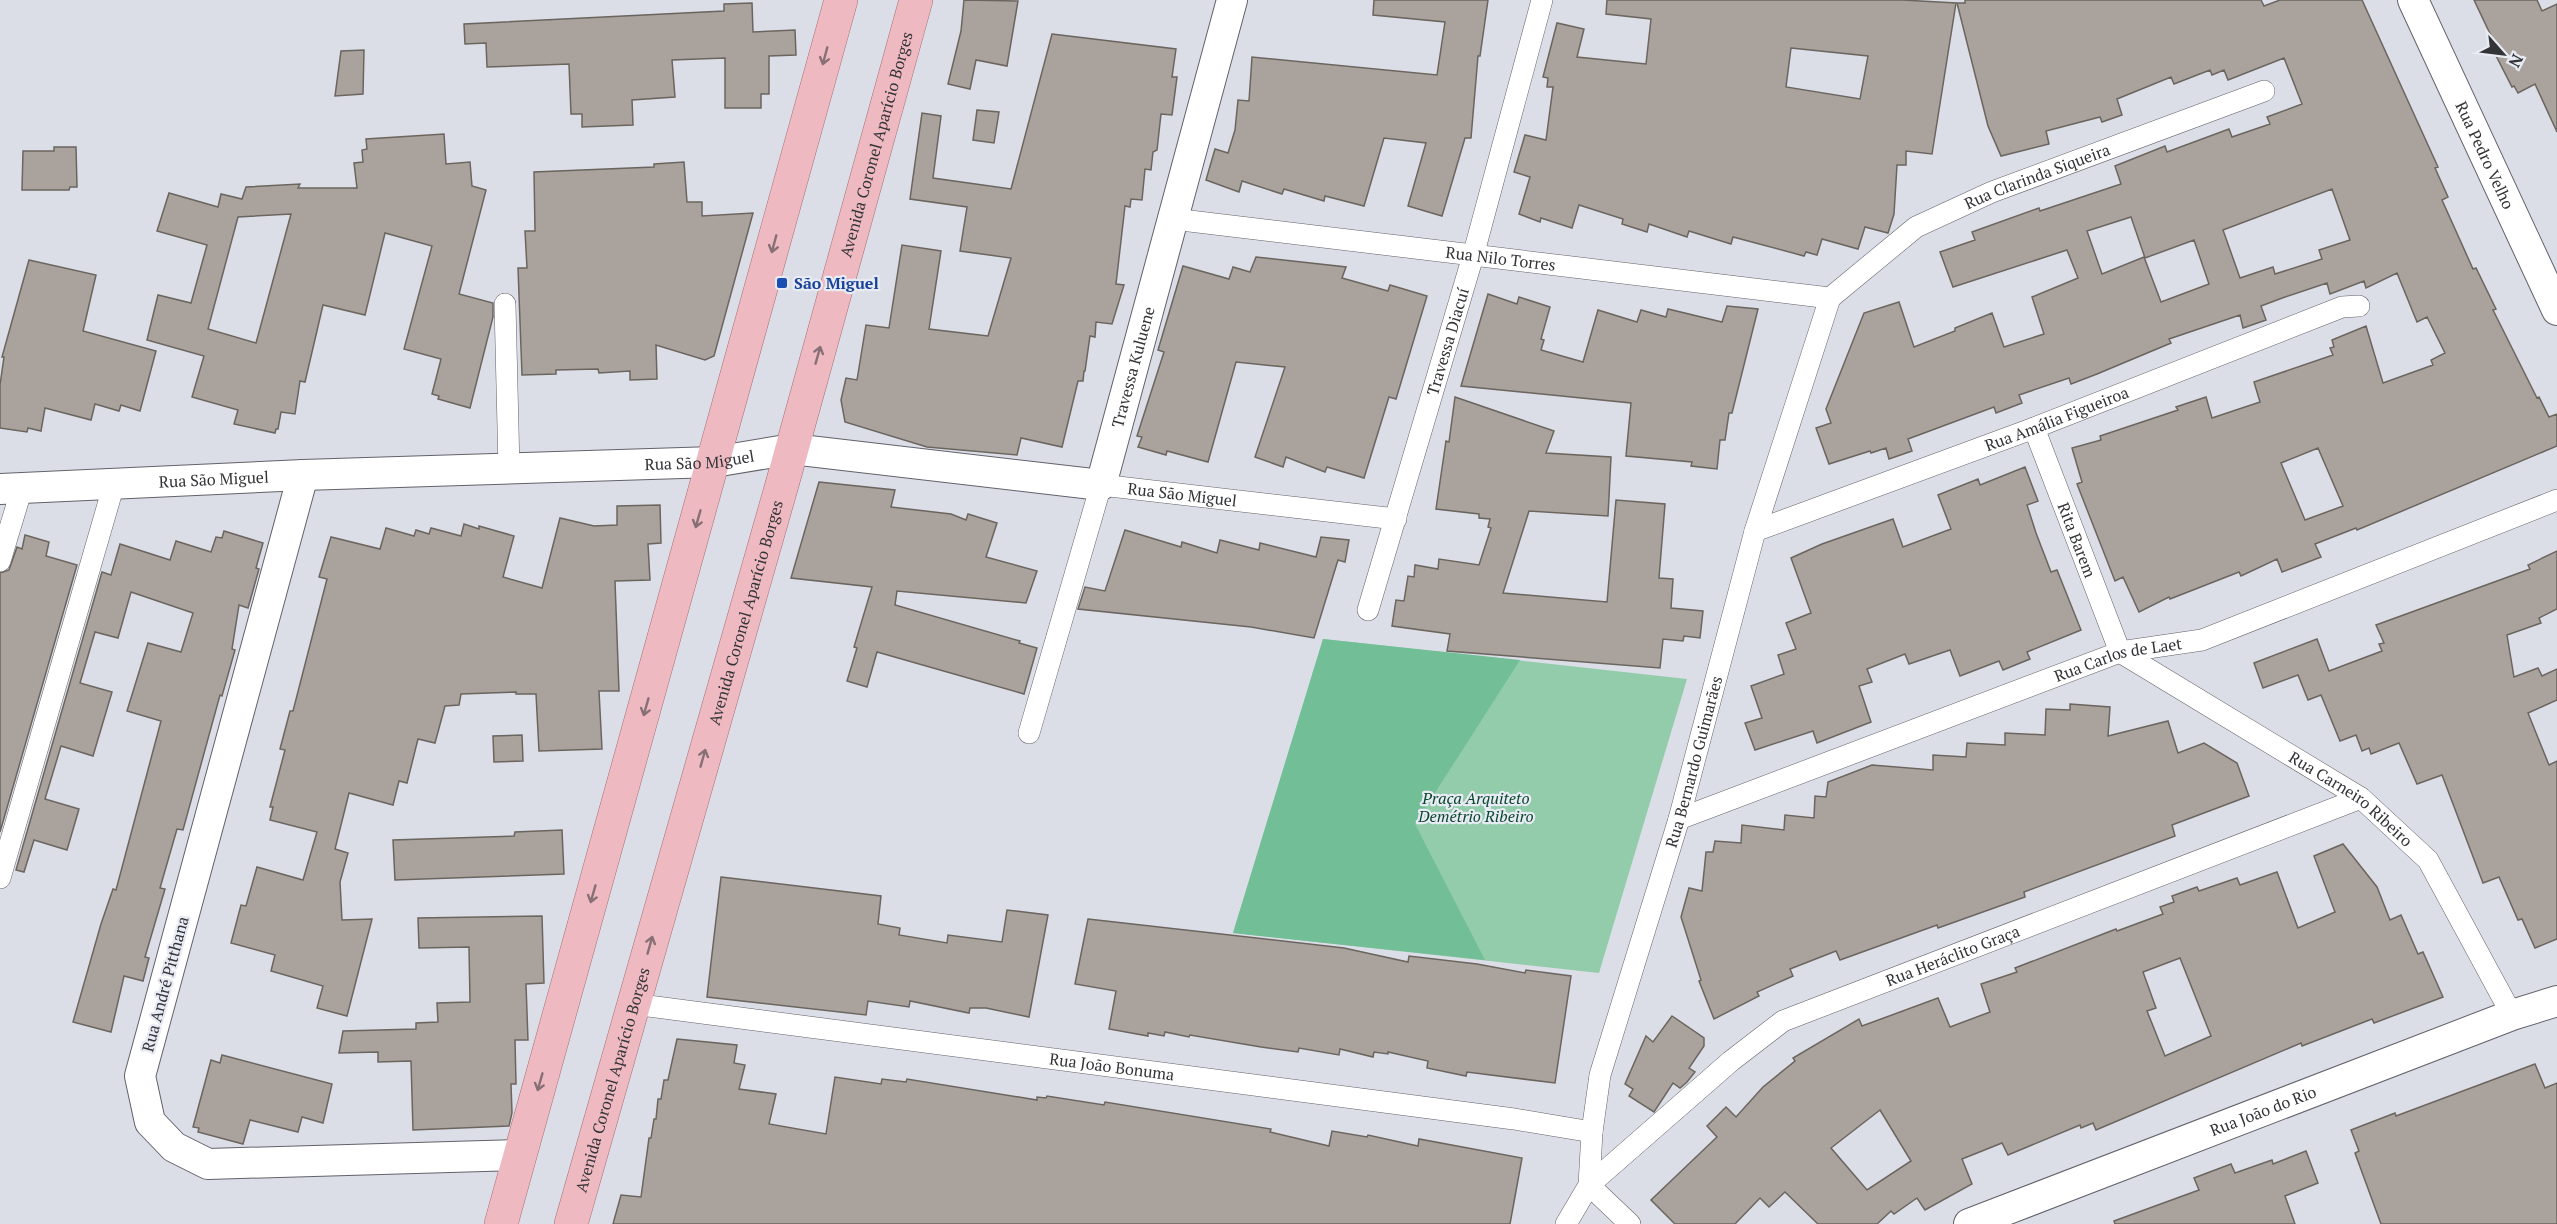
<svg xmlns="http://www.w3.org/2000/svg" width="2557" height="1224" font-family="'PT Serif',serif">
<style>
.green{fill:#92ccab}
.forest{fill:#72be96}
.building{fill:#aaa39d;stroke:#6b655f;stroke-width:1.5;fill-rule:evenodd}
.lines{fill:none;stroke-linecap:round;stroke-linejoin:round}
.street-casing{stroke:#61626a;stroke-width:22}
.secondary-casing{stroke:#61626a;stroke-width:32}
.primary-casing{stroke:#a56d75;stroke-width:34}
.street{stroke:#fff;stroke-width:21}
.secondary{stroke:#fff;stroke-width:30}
.primary{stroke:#eeb9c0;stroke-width:33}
.oneway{stroke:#877075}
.transit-dot{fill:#1a4fb4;stroke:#e9ebf4;stroke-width:2}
.labels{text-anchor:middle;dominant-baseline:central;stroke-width:4.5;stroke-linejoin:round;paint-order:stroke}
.street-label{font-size:16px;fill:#333437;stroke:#e9ebf4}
.transit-label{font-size:16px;font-weight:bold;fill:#164399;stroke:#e9ebf4;text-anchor:start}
.park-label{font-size:16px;font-style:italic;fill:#09472d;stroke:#e9ebf4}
</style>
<rect width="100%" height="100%" fill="#dcdee7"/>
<path class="green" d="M1323,639L1687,679L1599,973L1233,933Z"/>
<path class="forest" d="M1323,639L1520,660L1415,824L1485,960L1233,933Z"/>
<g class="building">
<path d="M964,0L1018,1L1007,66L976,60L970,89L948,84L961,31Z"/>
<path d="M1374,0H1488L1480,56H1478L1471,138H1465L1442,216L1408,206L1426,143L1384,138L1364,206L1325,196L1324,201L1284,189L1282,194L1242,181L1239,192L1206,180L1215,149L1228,153L1235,130L1238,100L1249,101L1252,57L1437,75L1445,22L1373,15Z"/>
<path d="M1607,0H1903L1956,3L1932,154L1906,151V165H1897L1894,214L1888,233L1865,227L1858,249L1822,239L1817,255L1806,252L1804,256L1733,237L1731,244L1689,231L1687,237L1649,224L1647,232L1622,224L1623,219L1579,205L1572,228L1541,218L1540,222L1519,214L1530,177L1514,172L1525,135L1546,140L1553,87H1547L1548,78L1543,77L1557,23L1584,29L1577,57L1646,64L1651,19L1606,14ZM1791,48L1868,56L1860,99L1786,87Z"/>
<path d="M1965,0H2261L2264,6L2280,0H2362L2438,167L2435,168L2448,197L2442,200L2473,269L2476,268L2496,309L2493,310L2537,398L2539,397L2549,417L2557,414V446L2357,530L2356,528L2315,544L2321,557L2282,572L2277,559L2241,576L2239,572L2170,599L2169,597L2139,612L2123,577L2115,581L2077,484L2082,482L2072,448L2101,440L2100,436L2178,410L2176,407L2206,397L2212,418L2260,402L2254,382L2333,355L2330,348L2334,347L2332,340L2366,326L2383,383L2433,365L2431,360L2445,353L2427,317L2417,322L2397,273L2366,288L2364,281L2330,294L2327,283L2285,297L2261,306L2266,320L2243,328L2240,315L2169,339L2171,343L2097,374L2071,384L2069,378L2019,395L2022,403L1996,413L1994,407L1908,439L1912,451L1889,459L1886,448L1871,453L1870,451L1829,464L1816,428L1831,423L1826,409L1864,313L1899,302L1914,347L1955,331V328L1992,313L2004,347L2044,334L2032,297L2078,278L2067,250L1953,287L1940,252L1975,240L1972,232L2039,208L2040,211L2121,184L2115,166L2165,146L2167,152L2229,129L2232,137L2270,124L2267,117L2302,104L2284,58L2228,80L2224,70L2212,75L2210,70L2174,84L2171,77L2117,99L2122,115L2102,122L2100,117L2046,131L2049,144L2001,156L1988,126L1957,3H1965ZM2332,189L2350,240L2319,250L2322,259L2275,274L2273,267L2240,278L2223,230ZM2131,217L2145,258L2194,240L2209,284L2161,302L2144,257L2102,274L2087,231ZM2318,448L2343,506L2305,520L2281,463Z"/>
<path d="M2474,0H2537L2542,11L2557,4V132L2535,84L2518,93L2514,86L2512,87L2488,40L2492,38Z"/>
<path d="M752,3L753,32L795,30L796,55L769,56V94H761V108H725V58L672,60L675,97L632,100L633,125L582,127V114H571L569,64L487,67L486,43L465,44L464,24L724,11V4Z"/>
<path d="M1052,34L1176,49L1172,77H1177L1172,115L1161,114L1157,150L1153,152L1151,170L1145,169L1142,200L1131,199L1130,207L1125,206L1116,284L1124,285L1112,324L1096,322L1095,337L1090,336L1085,371H1084L1083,381H1078L1062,447L1021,438L1017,455L927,447L845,422L841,400L846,378L857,380L866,325L889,328L902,245L941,251L929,329L988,336L1011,258L960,251L967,207L910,199L922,113L941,116L933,178L1011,189Z"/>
<path d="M364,50L363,94L335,96L341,51Z"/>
<path d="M977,110L999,112L994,143L973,140Z"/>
<path d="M444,134L446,164L470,162L472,186L486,190L459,294L493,303V317L470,408L438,399L439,396L432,394L441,359L404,349L432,246L385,233L365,315L323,305L305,382L300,381L295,414L281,412L278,429H276L275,433L234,424L238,410L192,397L204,356L147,340L158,295L191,303L207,245L157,231L169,193L218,207L221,194L242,199L246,187L300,184L298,188H357L354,163L363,162L362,150L367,149L366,139ZM291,214L256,343L208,329L238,217Z"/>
<path d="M54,147H76L77,187H70L69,190H22L23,151H54Z"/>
<path d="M684,162L687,202H702V216L753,213L714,356L705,360L656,345L657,379L630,380V371L599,373L598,369L556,370V374L522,375L518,268H527L525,231H535L534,172L654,167V164Z"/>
<path d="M1256,257L1346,267L1342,278L1388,291L1390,285L1427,296L1396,399L1389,397L1364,478L1327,467L1325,472L1286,457L1283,467L1255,457L1285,367L1236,362L1208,462L1167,451L1166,455L1138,447L1142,437L1137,436L1164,352L1158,350L1183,266L1229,279L1233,267L1250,272Z"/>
<path d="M29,260L96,275L83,331L156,351L140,411L121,405L119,411L95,404L91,420L45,408L41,431L28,428L27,432L0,428V385L4,357H2Z"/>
<path d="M1488,294L1517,304L1519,297L1550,307L1541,339L1544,340L1541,350L1583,362L1598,310L1637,322L1641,310L1666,317L1668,309L1722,322L1727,306L1758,309L1732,413H1729L1725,440H1720L1717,469L1691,466L1692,462L1626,456L1631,403L1461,386Z"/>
<path d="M1455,397L1554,431L1546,453L1611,457L1608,516L1529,511L1503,593L1607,602L1616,500L1665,504L1659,578L1673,579L1671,608L1703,611L1700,638L1684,636L1683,641L1663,639L1660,668L1447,651L1450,634L1392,626L1396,600L1404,601L1408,576L1414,577L1415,565L1438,569L1439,559L1479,565L1491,528L1488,527L1490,519L1479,518V514L1436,509L1446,441L1449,442Z"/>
<path d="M2025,467L2038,501L2027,505L2036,533L2051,572L2057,570L2081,630L2027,652L2030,659L2003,670L1999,661L1960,676L1950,650L1909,664L1905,654L1867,669L1872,682L1859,686L1871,722L1817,743L1813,731L1755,750L1745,723L1762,718L1751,686L1784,674L1778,655L1796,649L1786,623L1811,613L1791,558L1822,544L1893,519L1903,547L1951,529L1938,495L1978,479L1980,485Z"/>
<path d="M819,482L895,490L891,507L951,514L966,520L968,514L997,523L986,557L1037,571L1026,603L897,591L895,605L1020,641L1019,643L1037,648L1024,694L877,652L867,687L847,681L857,648L854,647L872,587L791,578Z"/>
<path d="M660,505L661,543L648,544L650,580L615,581L619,691H599L602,749L539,751L536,694H516V692L461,694L459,705L445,706L435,743L418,739L407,783L399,781L393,805L349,793L335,849L348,853L340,882L342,920L372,919L347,1016L317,1008L323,986L271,971L275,955L231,943L241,905L246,906L257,867L303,880L317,832L270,820L273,807H270L285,750L280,749L290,711H293L327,579L319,577L331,537L380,549L386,528L414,536L416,530L429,534L431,528L461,536L464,524L479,529V526L514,536L503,577L542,588L560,518L594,526L617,525V506Z"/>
<path d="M1125,530L1181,547L1182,542L1217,553L1220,540L1259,550L1260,543L1316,557L1321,537L1349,540L1345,562L1338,560L1314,638L1251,627L1078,609L1085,587L1105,591Z"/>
<path d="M224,531L263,543L256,568L259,569L248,608L239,605L232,649L235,650L222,696L220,695L183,830L177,829L160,888L165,889L145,957L149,958L143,981L124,976L111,1032L73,1022L101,924L113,889L116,890L161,721L127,711L148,643L181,652L193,613L131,592L118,638L95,632L80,683L112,692L93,756L61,746L45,799L79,809L67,850L34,840L24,872L16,870L102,572L111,575L120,544L170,560L176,541L211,552L216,537L222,538Z"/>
<path d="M25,535L49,542L46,556L77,565L0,832V573L9,570L17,547L22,549Z"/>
<path d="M2557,551V609L2539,618L2541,623L2507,635L2514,677L2538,668L2542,676L2557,669V700L2528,713L2549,765L2557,761V939L2535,948L2522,919L2518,920L2499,877L2483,883L2442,775L2417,784L2399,743L2371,754L2369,748L2362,751L2356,735L2340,741L2321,695L2308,700L2298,675L2263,688L2254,663L2317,639L2329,671L2382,651L2379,644L2384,643L2376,625L2530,569L2528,565Z"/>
<path d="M2070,704L2110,707L2108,736L2168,721L2178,753L2204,743L2237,763L2249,796L2172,825L2175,836L2024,892L2025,897L1938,928L1937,925L1840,960L1836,951L1790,969L1793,976L1757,992L1759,996L1714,1019L1699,981L1701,980L1681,917L1689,888L1702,891L1706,852H1713L1715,841L1741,843L1742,825L1784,830L1785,815L1814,818L1815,796L1826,797L1828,782L1872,765L1933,770V755L1966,757L1967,743L2005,745V733L2045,735L2046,709L2070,710Z"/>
<path d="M522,735L523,761L494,762L493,736Z"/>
<path d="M562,830L564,874L395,880L393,840L514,836L515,832Z"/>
<path d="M2343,844L2377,887L2390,920L2401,915L2418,954L2423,952L2443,997L2374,1023L2372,1019L2302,1046L2301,1043L2096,1130L2093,1123L2081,1128L2080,1125L2008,1155L2002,1143L1962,1159L1972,1184L1925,1210L1917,1198L1894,1214L1891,1211L1877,1224H1818L1785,1192L1769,1207L1760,1198L1735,1224H1675L1651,1200L1717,1137L1707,1126L1726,1107L1736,1117L1763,1087L1795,1061L1793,1058L1859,1019L1862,1026L1938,998L1950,1027L1990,1012L1981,984L2017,972L2015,968L2116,929L2117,931L2163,914L2160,907L2174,902L2172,896L2197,887L2199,891L2237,878L2240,885L2277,872L2298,928L2335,912L2314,856ZM2180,958L2211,1036L2165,1056L2147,1011L2156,1008L2143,972ZM1880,1110L1911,1161L1867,1190L1831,1148Z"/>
<path d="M721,877L881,896L878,924L900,928L899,935L947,943L948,935L1002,942L1007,910L1048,915L1029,1017L986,1008H970L969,1013L910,1001L909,1007L868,1001L866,1015L707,997Z"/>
<path d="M542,916L544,983L526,984L528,1040H515L516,1084H511L512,1113L509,1126L413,1130L411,1061L378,1062V1052L339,1053L343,1031L416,1029V1023L438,1022L437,1003L470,1002L469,947L419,948L418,918Z"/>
<path d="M1088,919L1344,948L1408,962L1409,956L1477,964L1525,973L1526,970L1571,976L1555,1083L1467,1072L1466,1076L1427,1068L1428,1061L1388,1052V1054L1374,1052L1373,1057L1340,1049L1339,1055L1299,1048L1298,1052L1261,1047L1190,1035L1189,1037L1165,1032L1164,1036L1148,1033V1036L1109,1029L1116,991L1075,984Z"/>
<path d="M1672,1016L1704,1038V1046L1689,1068L1695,1072L1687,1082L1680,1088L1673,1083L1654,1112L1629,1096L1633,1089L1625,1084L1646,1036L1653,1042Z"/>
<path d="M677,1039L737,1045L734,1063L745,1065L739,1089L776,1094L769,1124L826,1134L835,1077L881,1084L882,1079L906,1082L907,1079L1037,1100V1097L1046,1098L1047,1096L1104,1105L1105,1102L1271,1129L1270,1132L1329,1146L1332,1131L1367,1137L1368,1135L1418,1146L1419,1139L1522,1158L1510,1224H613L621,1195L641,1197L649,1138H651L654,1119H656L658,1099H661L664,1080H668Z"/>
<path d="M222,1055L332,1084L323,1123L302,1117L298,1132L250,1120L243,1144L198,1132L199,1128L193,1127L211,1060L220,1063Z"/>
<path d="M2535,1064L2545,1088L2557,1083V1224H2381L2355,1153L2359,1151L2351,1130L2395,1113L2396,1116Z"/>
<path d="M2306,1151L2318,1183L2285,1196L2295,1224H2115L2114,1221L2199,1190L2194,1178L2231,1164L2235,1173L2272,1160L2273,1164Z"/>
</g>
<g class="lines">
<g class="street-casing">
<g id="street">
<path id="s1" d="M1173,219L1830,298"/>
<path id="s2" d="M1830,298L1916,227L1992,192L2264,91"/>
<path d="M505,304L509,469"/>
<path id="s3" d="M2034,428L2120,652L2361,798L2428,860L2512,1015"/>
<path id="s4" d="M1755,531L2034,428L2342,307L2359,306"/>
<path d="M0,561L22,488"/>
<path id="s5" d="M1368,610L1473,256L1542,0"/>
<path id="s6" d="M1029,733L1101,485L1396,519"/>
<path id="s7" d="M1679,819L2120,652L2202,640L2557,500"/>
<path d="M0,878L114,484"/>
<path id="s8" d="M633,1004L1514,1119L1592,1132"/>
<path id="s9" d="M1589,1185L1731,1061L1783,1021L2361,798"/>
<path d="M1589,1185L1630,1224"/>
<path id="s10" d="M1566,1224L1589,1185L1592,1132L1600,1075L1679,819L1755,531L1830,298"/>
</g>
</g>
<g class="secondary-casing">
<g id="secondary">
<path id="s11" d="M2413,0L2557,310"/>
<path d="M303,475L140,1076L150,1122L174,1147L208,1164L520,1155"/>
<path id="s12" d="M0,489L303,475L714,462L792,449L1101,485L1232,0"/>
<path id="s13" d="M1969,1224L2512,1015L2557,1001"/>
</g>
</g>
<g class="primary-casing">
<g id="primary">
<path d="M501,1224L841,0"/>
<path id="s14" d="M571,1224L783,481L916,0"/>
</g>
</g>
<use href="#street" class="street"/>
<use href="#secondary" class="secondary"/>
<use href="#primary" class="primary"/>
</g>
<defs><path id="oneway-shaft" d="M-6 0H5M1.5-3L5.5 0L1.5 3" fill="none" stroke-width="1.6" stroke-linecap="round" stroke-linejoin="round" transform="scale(1.5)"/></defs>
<g class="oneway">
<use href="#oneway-shaft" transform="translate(825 56) rotate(105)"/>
<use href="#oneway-shaft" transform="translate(774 244) rotate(105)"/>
<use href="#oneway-shaft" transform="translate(818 355) rotate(-74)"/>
<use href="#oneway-shaft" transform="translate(698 519) rotate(106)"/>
<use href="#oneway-shaft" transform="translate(646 707) rotate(106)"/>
<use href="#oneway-shaft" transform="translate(703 758) rotate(-74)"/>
<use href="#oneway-shaft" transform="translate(593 894) rotate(106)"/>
<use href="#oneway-shaft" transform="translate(650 945) rotate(-74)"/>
<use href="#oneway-shaft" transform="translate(540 1082) rotate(106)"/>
</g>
<rect class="transit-dot" x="776" y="277" width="12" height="12" rx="3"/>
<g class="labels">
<g class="street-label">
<text stroke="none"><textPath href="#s14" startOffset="1122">Avenida Coronel Aparício Borges</textPath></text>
<text stroke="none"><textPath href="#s11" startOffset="171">Rua Pedro Velho</textPath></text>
<text stroke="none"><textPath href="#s2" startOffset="243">Rua Clarinda Siqueira</textPath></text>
<text stroke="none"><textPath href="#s1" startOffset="330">Rua Nilo Torres</textPath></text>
<text stroke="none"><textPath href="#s5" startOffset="280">Travessa Diacuí</textPath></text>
<text stroke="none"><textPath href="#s12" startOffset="1227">Travessa Kuluene</textPath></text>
<text stroke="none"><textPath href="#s4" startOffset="322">Rua Amália Figueiroa</textPath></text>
<text stroke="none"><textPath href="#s12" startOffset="700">Rua São Miguel</textPath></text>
<text stroke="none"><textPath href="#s12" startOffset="214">Rua São Miguel</textPath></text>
<text stroke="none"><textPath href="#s6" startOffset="340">Rua São Miguel</textPath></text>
<text stroke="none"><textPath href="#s3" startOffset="120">Rita Barem</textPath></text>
<text stroke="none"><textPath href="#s14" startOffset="636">Avenida Coronel Aparício Borges</textPath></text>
<text stroke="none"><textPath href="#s7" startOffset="468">Rua Carlos de Laet</textPath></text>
<text stroke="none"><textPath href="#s10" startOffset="483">Rua Bernardo Guimarães</textPath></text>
<text stroke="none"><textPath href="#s3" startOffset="514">Rua Carneiro Ribeiro</textPath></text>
<text stroke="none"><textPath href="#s9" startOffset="436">Rua Heráclito Graça</textPath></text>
<text transform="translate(165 984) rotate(-75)">Rua André Pitthana</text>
<text stroke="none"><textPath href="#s8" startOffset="483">Rua João Bonuma</textPath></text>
<text stroke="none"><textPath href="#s14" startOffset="150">Avenida Coronel Aparício Borges</textPath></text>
<text stroke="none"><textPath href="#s13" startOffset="315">Rua João do Rio</textPath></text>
</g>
<g class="transit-label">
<text x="794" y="283">São Miguel</text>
</g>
<g class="park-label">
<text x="1476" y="798">Praça Arquiteto<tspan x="1476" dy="18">Demétrio Ribeiro</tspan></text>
</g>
</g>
<g transform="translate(2503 54) rotate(118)" stroke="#e9ebf4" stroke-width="4.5" paint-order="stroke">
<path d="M0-4.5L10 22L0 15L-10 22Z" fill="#333437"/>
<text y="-9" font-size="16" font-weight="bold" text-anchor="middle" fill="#333437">N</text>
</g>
</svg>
